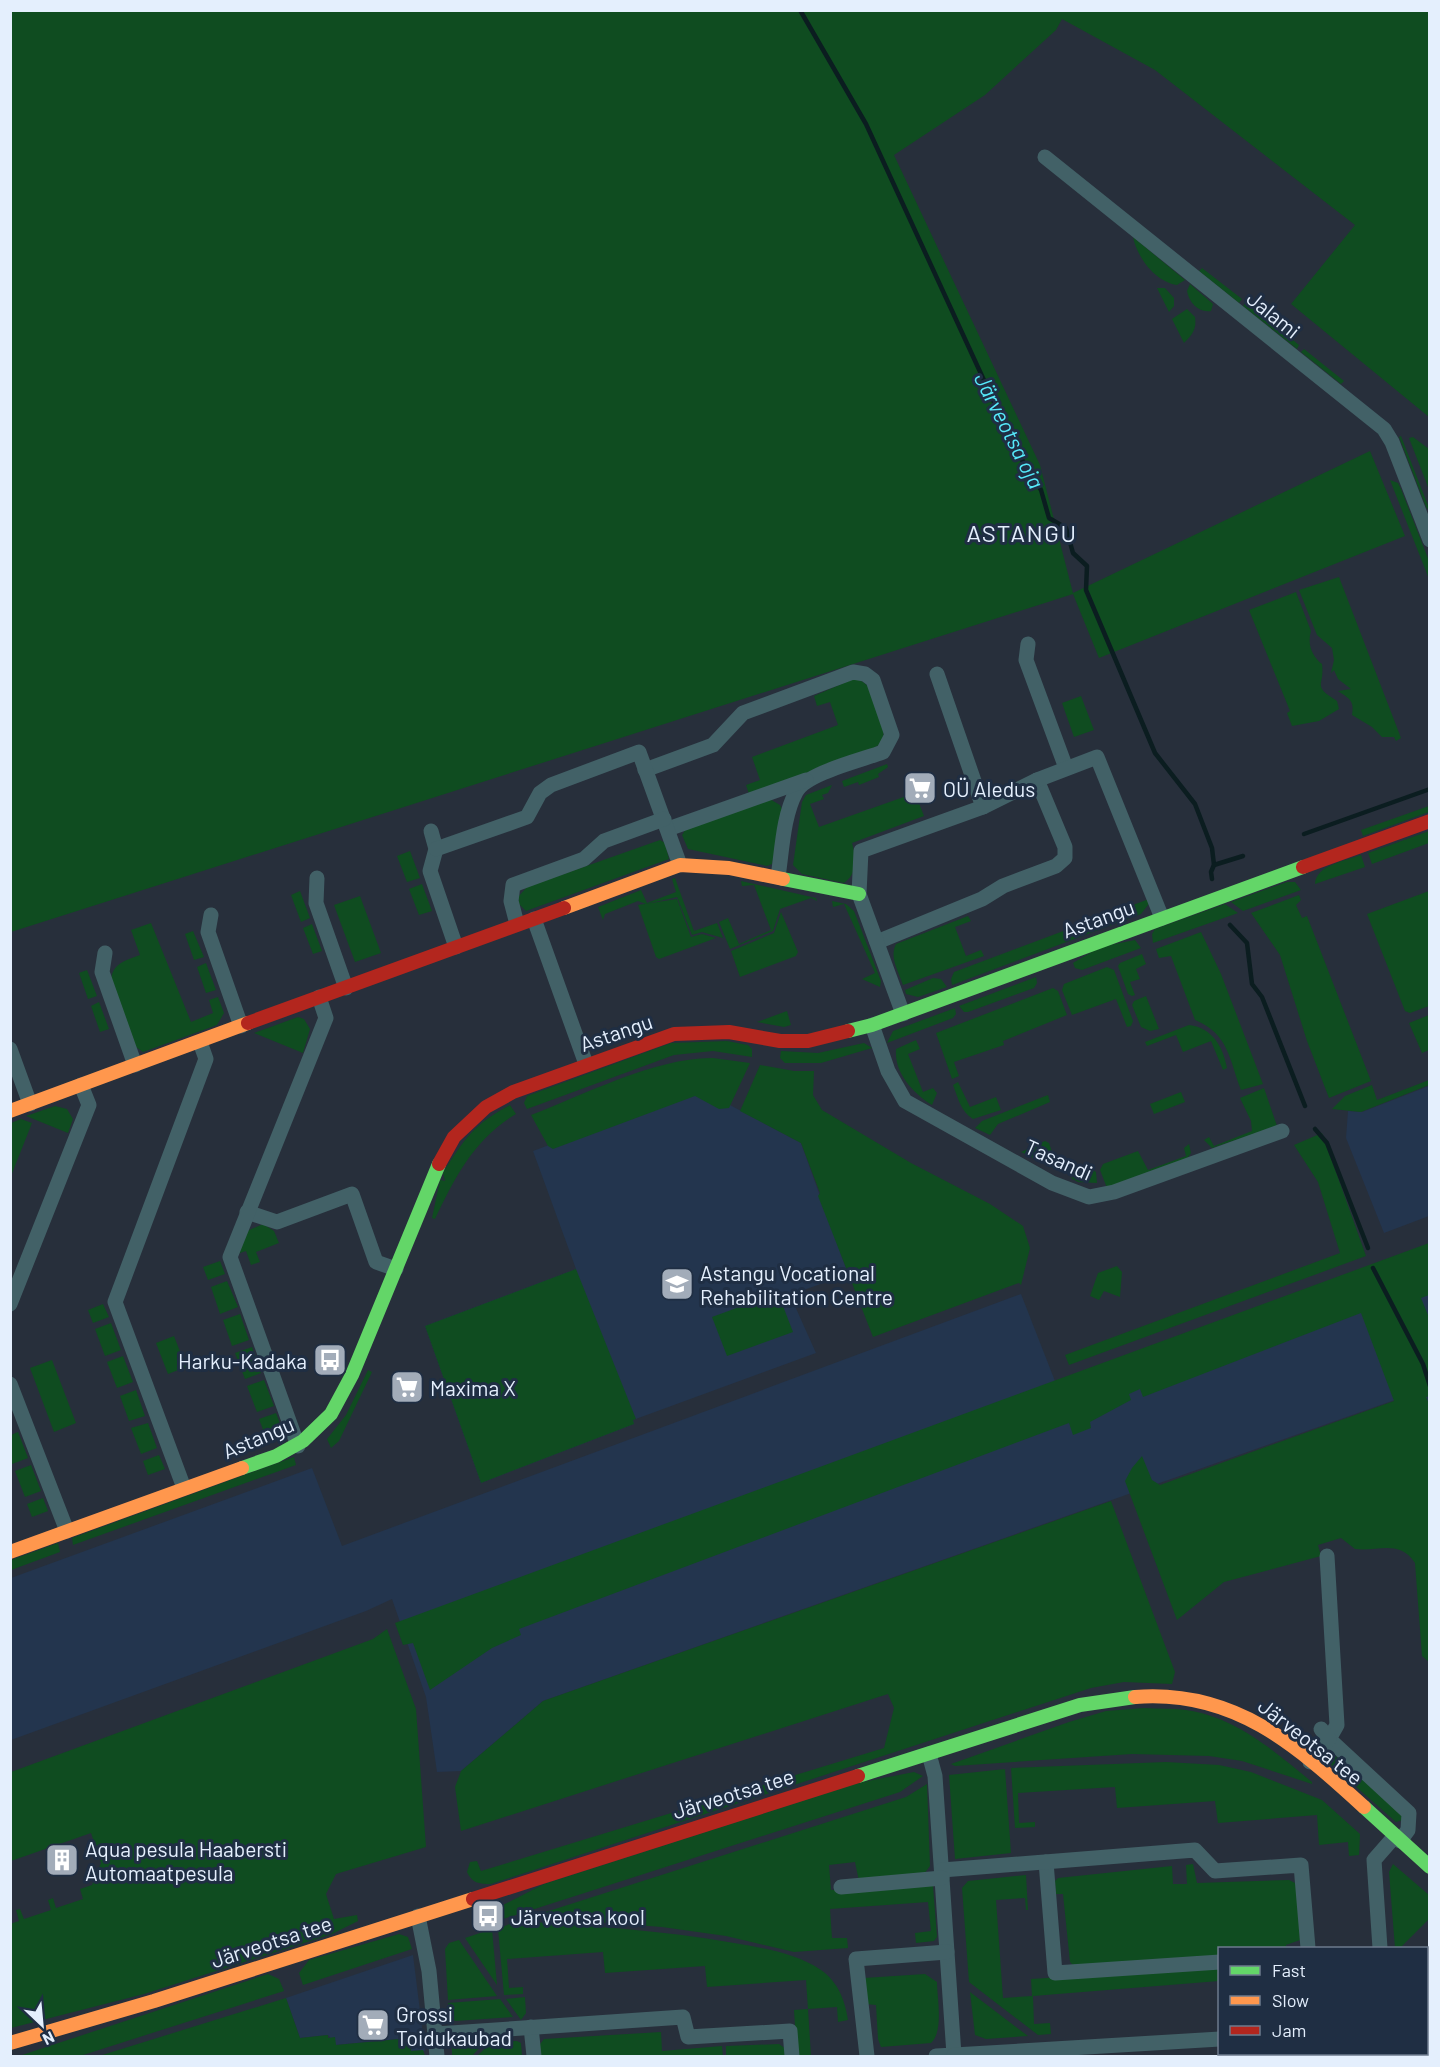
<svg xmlns="http://www.w3.org/2000/svg" width="1440" height="2067" font-family="Barlow,sans-serif">
<style>
.built{fill:#23354e}
.green{fill:#0f4c20}
.lines{fill:none;stroke-linecap:round;stroke-linejoin:round}
.stream{stroke:#0b1d20;stroke-width:4.5}
.street{stroke:#426167;stroke-width:15}
.fast{stroke:#63d668;stroke-width:14}
.slow{stroke:#ff974d;stroke-width:14}
.jam{stroke:#b3261e;stroke-width:14}
.labels{text-anchor:middle;dominant-baseline:central;stroke-width:6;stroke-linejoin:round;paint-order:stroke}
.street-label{font-size:21px;fill:#e4effd;stroke:#1f2e43}
.poi-label{font-size:21px;fill:#e4effd;stroke:#1f2e43;text-anchor:start}
.water-label{font-size:22px;font-style:italic;fill:#56e9fa;stroke:#1f2e43}
.quarter-label{font-size:24px;letter-spacing:1.5px;fill:#e4effd;stroke:#1f2e43}
</style>
<rect width="100%" height="100%" fill="#272f3b"/>
<g class="built">
<path d="M1429,1086V1216L1384,1233L1346,1138L1348,1111L1362,1112Z"/>
<path d="M700,1089L801,1143L848,1274L790,1295L816,1353L633,1420L634,1424L481,1483L425,1326L576,1269L533,1151Z"/>
<path d="M1429,1270V1406L1423,1390L543,1701L461,1771L437,1772L426,1697L392,1599L366,1611L11,1740V1578L312,1468L342,1546L1021,1294L1062,1399Z"/>
<path d="M413,1955L425,2051H411L410,2038L336,2045L328,2035L300,2038L286,1998Z"/>
</g>
<g class="green">
<path d="M11,10L1429,11V417L1291,304L1355,225L1155,70L1062,19L1056,30L985,95L894,155L1040,465L1073,593L1370,451L1405,536L1099,658L1073,594L11,932Z"/>
<path d="M1133,237L1185,280L1177,285C1155,282 1137,257 1133,237Z"/>
<path d="M1202,268L1242,299L1239,303L1199,271Z"/>
<path d="M1190,284L1213,304L1211,311C1199,313 1189,303 1187,291Z"/>
<path d="M1157,288H1165L1174,298V306L1169,312Z"/>
<path d="M1246,302L1299,345L1297,349L1243,306Z"/>
<path d="M1187,309L1195,317C1197,329 1192,335 1184,343L1172,319Z"/>
<path d="M1304,349L1344,381L1341,384L1301,352Z"/>
<path d="M1401,436L1429,508V511L1426,507L1399,437Z"/>
<path d="M1413,437L1429,449L1428,487L1409,438Z"/>
<path d="M1390,480L1398,483L1401,489L1429,561V579Z"/>
<path d="M1339,577L1401,738L1396,741L1394,737H1382L1372,727L1352,715C1355,700 1348,698 1338,691L1351,689L1338,679L1334,670L1331,673L1334,660L1332,648L1317,635L1299,590Z"/>
<path d="M1296,592L1311,631C1307,644 1312,656 1322,664C1325,687 1311,685 1337,701L1339,709L1319,721L1292,726L1287,713L1290,711L1249,610Z"/>
<path d="M853,679C876,679 886,723 883,742L874,748L749,794L746,785L760,780L752,757L838,725L830,702L817,706L814,696Z"/>
<path d="M1081,696L1094,730L1074,737L1062,703Z"/>
<path d="M887,764L888,767L878,774L879,777L859,785L858,782L844,787L842,781Z"/>
<path d="M832,785L828,793L822,795L824,799L810,804L819,827L915,793L924,816L852,843C856,858 858,873 844,883L802,874L793,865L802,802L806,795Z"/>
<path d="M768,798L780,805L783,811L772,864L767,866L688,849L682,835L685,830Z"/>
<path d="M1429,806V812L1363,836L1361,830Z"/>
<path d="M1429,831V843L1372,864L1368,853Z"/>
<path d="M660,840L665,843L669,859L526,911L519,904L518,897L527,887Z"/>
<path d="M410,851L420,878L407,882L397,856Z"/>
<path d="M1361,855L1365,867L1315,884C1316,865 1345,861 1361,855Z"/>
<path d="M675,878L694,931L717,923L723,938L702,932L692,935L677,897L646,904L638,901L605,914L603,920L598,907L641,890L647,903L676,892L672,879Z"/>
<path d="M741,881L816,898L817,901L811,898L780,909L773,931L730,949L719,922L728,918L739,944L771,930L754,885L742,886Z"/>
<path d="M1287,882H1295L1301,890L1243,911L1231,902Z"/>
<path d="M422,884L432,911L419,915L409,889Z"/>
<path d="M300,891L310,918L301,922L291,895Z"/>
<path d="M1429,891V1006L1410,1013L1405,1011L1367,914Z"/>
<path d="M1299,895L1301,900L1296,905L1302,918L1307,916L1371,1081L1329,1098L1307,1041L1280,955L1251,913Z"/>
<path d="M360,896L381,953L355,962L334,905Z"/>
<path d="M677,899L691,937L702,934L716,938L659,959L656,957L638,905Z"/>
<path d="M1149,899L1148,905L1141,914L952,985L951,979L954,972Z"/>
<path d="M832,901L846,904L854,911L881,981L880,987L862,979L875,973L844,904L833,907Z"/>
<path d="M1225,904L1238,913L1153,943L1152,934L1155,929Z"/>
<path d="M781,912L798,952L796,956L740,977L731,951L774,933Z"/>
<path d="M968,916L971,921L955,927L966,956L981,950L984,956L903,985C899,972 889,957 896,944Z"/>
<path d="M151,923L191,1022L213,1013L209,1000L218,997L224,1013L217,1025L143,1052L136,1047L111,981C112,963 125,961 140,955L131,930Z"/>
<path d="M312,924L322,951L313,954L303,928Z"/>
<path d="M193,931L204,957L194,960L185,934Z"/>
<path d="M1201,932L1221,974L1263,1084L1241,1090C1229,1059 1229,1034 1195,1020L1171,956L1159,958L1156,949Z"/>
<path d="M1135,940L1141,948L1082,970L1075,968L1073,963L1100,947Z"/>
<path d="M1142,954L1146,964L1136,969L1140,979L1130,982L1135,995L1132,996L1128,994L1118,966L1120,963Z"/>
<path d="M206,963L216,990L206,993L197,967Z"/>
<path d="M1107,967L1114,970L1133,1021L1131,1026L1127,1027L1116,999L1072,1015L1062,990L1064,984Z"/>
<path d="M87,970L97,996L88,999L79,973Z"/>
<path d="M1036,977L1037,983L1034,988L968,1012H964L959,1006Z"/>
<path d="M933,978L941,979L947,987L918,997L906,994L905,990Z"/>
<path d="M1053,988L1058,991L1067,1015L1003,1041L1004,1045L954,1062L959,1076L952,1079L936,1033Z"/>
<path d="M1146,996L1159,1029L1150,1031L1141,1027L1132,1005L1134,1001Z"/>
<path d="M99,1002L109,1029L100,1032L91,1006Z"/>
<path d="M955,1008L956,1014L953,1018L887,1043L893,1031Z"/>
<path d="M787,1011L791,1025L784,1027L757,1022Z"/>
<path d="M1429,1015V1050L1422,1053L1409,1023Z"/>
<path d="M298,1017L304,1019L310,1029L303,1053L254,1033Z"/>
<path d="M1189,1025C1213,1028 1223,1047 1227,1068L1223,1070L1211,1041L1183,1052L1176,1035L1147,1046L1145,1042Z"/>
<path d="M916,1040L920,1049L908,1054L923,1092L933,1088L937,1093L932,1105C913,1093 894,1073 896,1049Z"/>
<path d="M727,1041L748,1045L752,1049V1057L713,1051L674,1055L527,1109L524,1103L527,1096L671,1043Z"/>
<path d="M864,1043L872,1048L821,1063H785L780,1058L781,1051L818,1053Z"/>
<path d="M713,1058L750,1063L729,1108L719,1109L695,1096L553,1149L548,1146L531,1115C583,1095 657,1057 713,1058Z"/>
<path d="M760,1065L794,1071H814L813,1095L822,1110L911,1163L990,1204L1023,1226L1030,1248L1021,1285L1019,1283L873,1337L818,1196L820,1193L801,1143L740,1111Z"/>
<path d="M1429,1080V1085L1361,1112L1332,1109L1345,1096L1372,1085L1377,1100Z"/>
<path d="M958,1082L970,1107L996,1097L1001,1110L973,1119C961,1112 958,1098 953,1085Z"/>
<path d="M1264,1088L1277,1126L1212,1148L1204,1140L1209,1137L1214,1146L1252,1131L1251,1121L1240,1098Z"/>
<path d="M1181,1092L1185,1102L1154,1114L1150,1104Z"/>
<path d="M1048,1095L1050,1102L998,1124L990,1135L975,1128L982,1121Z"/>
<path d="M510,1105L516,1114C475,1138 455,1177 435,1219L432,1218L440,1180L445,1181L443,1173C464,1139 474,1124 510,1105Z"/>
<path d="M55,1106L67,1109L73,1119L68,1133L26,1116Z"/>
<path d="M21,1119L32,1123L11,1176V1123Z"/>
<path d="M1322,1133L1366,1256L1069,1365L1065,1355L1340,1253L1318,1182L1294,1145Z"/>
<path d="M1045,1141L1049,1143L1058,1170L1021,1152Z"/>
<path d="M1189,1144L1191,1153L1186,1160L1107,1188L1100,1170L1103,1164L1138,1151L1148,1170L1186,1156L1184,1148Z"/>
<path d="M1092,1169L1096,1172L1097,1183L1078,1182L1071,1178Z"/>
<path d="M263,1224L274,1231L279,1243L256,1252L260,1262L251,1265L246,1251L237,1254L247,1231Z"/>
<path d="M1429,1243V1295L1421,1298L1430,1320V1396L1426,1397L1430,1406L1429,1662L1422,1656L1415,1563C1399,1539 1378,1552 1355,1549L1341,1538L1318,1545L1321,1556L1224,1582L1177,1620L1125,1481L1132,1468L1142,1456L1152,1480L1160,1485L1394,1401L1361,1313L1143,1397L1140,1389L1129,1394L1131,1400L1090,1422L1091,1428L1073,1435L1069,1423L519,1629L521,1635L492,1648L430,1690L413,1643L403,1645L395,1623Z"/>
<path d="M220,1261L225,1274L208,1280L203,1267Z"/>
<path d="M1117,1266L1122,1272L1120,1297L1104,1291L1099,1300L1090,1296L1098,1273Z"/>
<path d="M576,1269L636,1419L633,1420L634,1424L481,1483L425,1326Z"/>
<path d="M227,1281L238,1307L220,1314L211,1287Z"/>
<path d="M778,1293L793,1332L727,1356L712,1317Z"/>
<path d="M103,1304L109,1317L93,1323L88,1310Z"/>
<path d="M240,1314L249,1340L232,1346L223,1320Z"/>
<path d="M111,1323L121,1350L105,1356L95,1329Z"/>
<path d="M174,1336L186,1367L168,1374L156,1343Z"/>
<path d="M252,1347L261,1373L245,1379L235,1353Z"/>
<path d="M123,1356L133,1382L117,1388L107,1362Z"/>
<path d="M52,1360L76,1423L54,1432L30,1368Z"/>
<path d="M368,1370L372,1372L339,1441L331,1448L327,1439L346,1415Z"/>
<path d="M264,1380L274,1406L257,1412L247,1386Z"/>
<path d="M136,1390L145,1416L129,1421L120,1396Z"/>
<path d="M276,1413L281,1426L264,1432L259,1419Z"/>
<path d="M148,1423L157,1448L141,1454L131,1428Z"/>
<path d="M18,1432L28,1458L12,1464L11,1435Z"/>
<path d="M159,1455L165,1469L148,1475L143,1461Z"/>
<path d="M294,1457L296,1465L73,1545L72,1538Z"/>
<path d="M31,1465L41,1491L25,1497L15,1471Z"/>
<path d="M43,1498L48,1511L32,1517L27,1504Z"/>
<path d="M1111,1501L1175,1672L1172,1684L1124,1682L1091,1688L491,1884C479,1884 472,1883 467,1872L470,1862L477,1861L481,1871L884,1748L894,1708L888,1694L461,1831L455,1787L461,1771L543,1701Z"/>
<path d="M58,1543L60,1552L11,1570V1560Z"/>
<path d="M387,1629L416,1709L426,1847L336,1874L326,1894L334,1919L357,1915L358,1921L332,1934L144,1994L11,2028L10,1924L19,1921L16,1910L20,1909L24,1919L51,1910L48,1900L53,1898L56,1908L83,1899L80,1889L92,1885L101,1863L91,1833L11,1861V1772L373,1639Z"/>
<path d="M1144,1708C1158,1709 1172,1708 1186,1710C1236,1717 1274,1751 1312,1782V1784L1242,1761L1209,1756L1132,1754L955,1766L951,1764L1069,1722L1106,1711Z"/>
<path d="M1333,1754L1403,1813V1820L1396,1822L1328,1762V1756Z"/>
<path d="M1166,1762L1219,1765L1251,1772L1322,1800L1360,1834L1359,1855L1349,1856L1348,1842L1319,1845L1317,1815L1218,1823L1215,1801L1117,1808L1115,1787L1018,1793L1019,1823L1035,1822V1827L1015,1828L1011,1768Z"/>
<path d="M1005,1769L1011,1853L955,1859L949,1775Z"/>
<path d="M914,1772L923,1776L900,1792L503,1919L499,1907L544,1884L858,1783Z"/>
<path d="M927,1784L930,1866L924,1874L859,1881L855,1862L829,1865L831,1890L927,1883L933,1886L937,1937L934,1941L916,1943L915,1933L931,1931L928,1902L830,1909L832,1938H847L848,1948L794,1952L726,1936L662,1927L530,1917L906,1797Z"/>
<path d="M1193,1864L1197,1883L1289,1880L1297,1884L1300,1940L1286,1945V1948H1220L1219,1959L1074,1966L1070,1962L1063,1894H1056L1055,1881L1058,1878L1172,1866L1173,1884H1187L1186,1865Z"/>
<path d="M1393,1864L1429,1895V1919L1400,1948H1395L1389,1872Z"/>
<path d="M1026,1875L1028,1910H1026L1025,1898L996,1900L1003,1998L1032,1996L1031,1979L1219,1967V1981L1033,1996L1034,2024L1050,2023L1051,2034L1038,2035L969,1982L962,1888L968,1881Z"/>
<path d="M516,1921C589,1926 662,1930 734,1943C763,1948 796,1953 821,1970C838,1982 845,2000 848,2020L838,2022L837,2007L808,2009L811,2056H797L794,2010L808,2009L806,1980L707,1987L705,1966L605,1973L603,1952L507,1959L509,1988L523,1987V1994L504,1995L498,1929Z"/>
<path d="M492,1929L497,1985L465,1938Z"/>
<path d="M399,1934L408,1937L412,1949L303,1985L299,1973L309,1960Z"/>
<path d="M459,1940L497,1996L448,2000L445,1949L449,1943Z"/>
<path d="M268,1974L279,1979L284,1991L80,2056H19Z"/>
<path d="M925,1974L937,1982C937,1998 944,2031 931,2043L881,2047L878,2039L876,2005L866,2004L864,1978Z"/>
<path d="M970,1992L1028,2036L986,2039L975,2035Z"/>
<path d="M525,1997L526,2013L521,2020L506,1999Z"/>
<path d="M286,1998L300,2038L328,2035V2038L335,2037L336,2045L410,2038L411,2051L423,2050L425,2056H99Z"/>
<path d="M500,1999L513,2017L455,2021L450,2017L448,2003Z"/>
<path d="M661,2032L662,2051L722,2046L723,2056H538L537,2048L544,2039Z"/>
<path d="M517,2041L521,2043L522,2056H477L492,2042Z"/>
<path d="M484,2043L472,2056H452V2047L456,2045Z"/>
<path d="M779,2044L786,2049L788,2056H726V2046Z"/>
<rect x="1268" y="2054" width="113" height="2"/>
</g>
<g class="lines">
<g class="stream">
<path d="M800,10L866,124L1017,452L1041,490L1049,518L1066,528L1073,553L1087,566L1086,590L1155,753L1195,804L1212,848L1214,865L1211,872L1212,879"/>
<path d="M1304,834L1430,789"/>
<path d="M1214,865L1243,856"/>
<path d="M1230,925L1247,943L1252,984L1262,997L1305,1106"/>
<path d="M1315,1129L1327,1143L1368,1248"/>
<path d="M1373,1268L1423,1364L1430,1386"/>
</g>
<g class="street">
<path d="M1045,157L1384,429L1392,442L1430,540"/>
<path d="M1028,644L1026,660L1066,768"/>
<path d="M937,674L983,807"/>
<path d="M645,770L713,745L743,713L853,672L865,674L873,680L892,735L883,752C862,760 806,773 796,792C783,816 782,851 778,877"/>
<path d="M668,829L806,780"/>
<path d="M431,831L436,849L430,871L456,947"/>
<path d="M436,849L527,817L540,793L551,785L639,752L680,865"/>
<path d="M317,878L316,903L346,988"/>
<path d="M211,915L208,932L241,1026"/>
<path d="M534,919L586,1064"/>
<path d="M517,924L511,901L513,885L584,859L604,841L664,819"/>
<path d="M877,942L982,899L1003,886L1056,866L1065,858V847L1037,780"/>
<path d="M105,953L102,972L135,1065"/>
<path d="M903,1014L859,894L861,851L983,807L1037,780L1097,757L1162,918"/>
<path d="M872,1025L888,1071L905,1101L1052,1183L1089,1197L1114,1192L1282,1131"/>
<path d="M10,1049L30,1104"/>
<path d="M247,1212L277,1222L352,1194L376,1262L396,1269"/>
<path d="M10,1304L89,1105L81,1085"/>
<path d="M10,1384L67,1531"/>
<path d="M298,1446L230,1257L326,1018L319,997"/>
<path d="M184,1488L115,1302L206,1059L200,1042"/>
<path d="M1327,1556L1337,1725L1329,1739L1409,1813L1408,1830L1400,1841"/>
<path d="M929,1754L935,1776L954,2055L936,2056"/>
<path d="M1310,1762L1329,1739L1321,1729"/>
<path d="M1046,1862L1055,1973L1220,1962"/>
<path d="M942,1870L1195,1850L1215,1871L1301,1865L1308,1948"/>
<path d="M841,1887L942,1878"/>
<path d="M418,1916L429,1971L437,2056"/>
<path d="M1380,1948L1374,1860L1395,1836"/>
<path d="M531,2027L534,2056"/>
<path d="M436,2034L683,2017L688,2037L790,2031L792,2056"/>
<path d="M954,2055L1220,2039"/>
<path d="M867,2056L856,1959L947,1952"/>
</g>
<g class="fast">
<path d="M783,879L859,894"/>
<path d="M848,1031L872,1025L1303,867"/>
<path d="M242,1468L276,1456L303,1441L331,1414L352,1375L439,1164"/>
<path d="M858,1776L1080,1705L1135,1697"/>
<path d="M1364,1807L1430,1867"/>
</g>
<g class="slow">
<path d="M564,908L680,865L729,868L783,879"/>
<path d="M10,1111L248,1023"/>
<path d="M10,1552L242,1468"/>
<path d="M1135,1697C1234,1689 1296,1745 1364,1807"/>
<path d="M10,2043L154,2001L473,1899"/>
</g>
<g class="jam">
<path d="M1303,867L1430,821"/>
<path d="M248,1023L564,908"/>
<path d="M439,1164L454,1137L486,1107L513,1092L674,1034L729,1032L780,1041H808L848,1031"/>
<path d="M473,1899L858,1776"/>
</g>
</g>
<defs>
<g id="supermarket-square" transform="scale(1.725)"><rect x="-9" y="-9" width="18" height="18" rx="4" fill="#a2acb9" stroke="#1f2e43"/><path d="M-6-5.5h2.5l.6 2H6L4.5 2H-2.5L-4.4-4H-6ZM-1.5 3.2a1.3 1.3 0 1 0 .1 0ZM3 3.2a1.3 1.3 0 1 0 .1 0Z" fill="#fff"/></g>
<g id="school-square" transform="scale(1.725)"><rect x="-9" y="-9" width="18" height="18" rx="4" fill="#a2acb9" stroke="#1f2e43"/><path d="M0-5L7-2L0 1L-7-2ZM-4 1L0 2.5L4 1V4Q0 6-4 4Z" fill="#fff"/></g>
<g id="bus-square" transform="scale(1.725)"><rect x="-9" y="-9" width="18" height="18" rx="4" fill="#a2acb9" stroke="#1f2e43"/><path d="M-5-6H5V4H4V6H2V4H-2V6H-4V4H-5ZM-3.5-4V0h7V-4ZM-3.5 1.2v1.5H-2V1.2ZM2 1.2v1.5H3.5V1.2Z" fill="#fff"/></g>
<g id="building-square" transform="scale(1.725)"><rect x="-9" y="-9" width="18" height="18" rx="4" fill="#a2acb9" stroke="#1f2e43"/><path d="M-4-6H4V6H1V3H-1V6H-4ZM-2.5-4.3h1.7v1.8h-1.7ZM.8-4.3h1.7v1.8H.8ZM-2.5-1h1.7V.8h-1.7ZM.8-1h1.7V.8H.8Z" fill="#fff"/></g>
</defs>
<g fill-rule="evenodd">
<use href="#supermarket-square" x="920" y="788"/>
<use href="#school-square" x="677" y="1284"/>
<use href="#bus-square" x="330" y="1360"/>
<use href="#supermarket-square" x="407" y="1387"/>
<use href="#building-square" x="62" y="1860"/>
<use href="#bus-square" x="488" y="1916"/>
<use href="#supermarket-square" x="373" y="2025"/>
</g>
<g class="labels">
<g class="street-label">
<text transform="translate(1274 314) rotate(39)">Jalami</text>
<text transform="translate(1098 918) rotate(-20)">Astangu</text>
<text transform="translate(616 1032) rotate(-19)">Astangu</text>
<text transform="translate(1059 1159) rotate(24)">Tasandi</text>
<text transform="translate(258 1437) rotate(-23)">Astangu</text>
<text transform="translate(1311 1741) rotate(38)">Järveotsa tee</text>
<text transform="translate(733 1793) rotate(-17)">Järveotsa tee</text>
<text transform="translate(271 1941) rotate(-18)">Järveotsa tee</text>
</g>
<g class="poi-label">
<text x="943" y="788">OÜ Aledus</text>
<text x="700" y="1272">Astangu Vocational<tspan x="700" dy="24">Rehabilitation Centre</tspan></text>
<text x="307" y="1360" text-anchor="end">Harku-Kadaka</text>
<text x="430" y="1387">Maxima X</text>
<text x="85" y="1848">Aqua pesula Haabersti<tspan x="85" dy="24">Automaatpesula</tspan></text>
<text x="511" y="1916">Järveotsa kool</text>
<text x="396" y="2013">Grossi<tspan x="396" dy="24">Toidukaubad</tspan></text>
</g>
<g class="water-label">
<text transform="translate(1010 430) rotate(63)">Järveotsa oja</text>
</g>
<g class="quarter-label">
<text x="1022" y="532">ASTANGU</text>
</g>
</g>
<rect width="1440" height="2067" fill="none" stroke="#e4effd" stroke-width="24"/>
<rect x="1218" y="1947" width="210" height="108" fill="#1f2e43" stroke="#6e7b8d" stroke-width="1.5"/>
<rect x="1230" y="1966" width="30" height="9" fill="#63d668" stroke="#6e7b8d" stroke-width="1.5"/>
<text x="1272" y="1977" font-size="18" fill="#e4effd">Fast</text>
<rect x="1230" y="1996" width="30" height="9" fill="#ff974d" stroke="#6e7b8d" stroke-width="1.5"/>
<text x="1272" y="2007" font-size="18" fill="#e4effd">Slow</text>
<rect x="1230" y="2026" width="30" height="9" fill="#b3261e" stroke="#6e7b8d" stroke-width="1.5"/>
<text x="1272" y="2037" font-size="18" fill="#e4effd">Jam</text>
<g transform="translate(42 2025) rotate(154)" stroke="#1f2e43" stroke-width="4.5" paint-order="stroke">
<path d="M0-4.5L10 22L0 15L-10 22Z" fill="#e4effd"/>
<text y="-9" font-size="16" font-weight="bold" text-anchor="middle" fill="#e4effd">N</text>
</g>
</svg>
